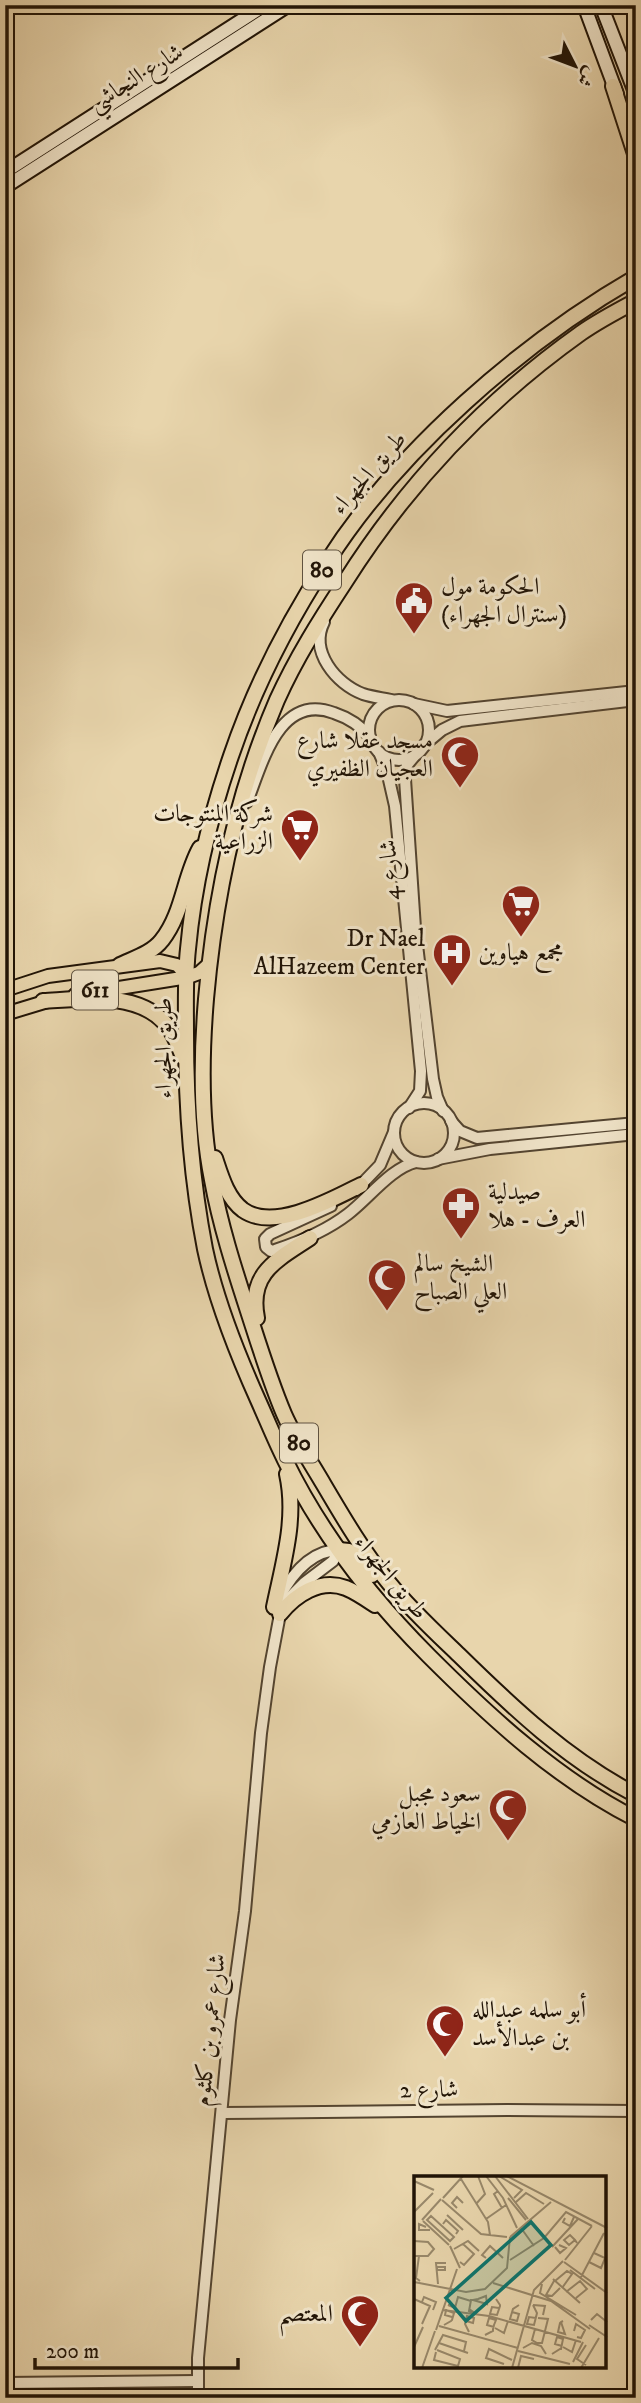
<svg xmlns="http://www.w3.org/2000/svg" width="641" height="2403" font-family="'IM FELL DW Pica',Amiri,serif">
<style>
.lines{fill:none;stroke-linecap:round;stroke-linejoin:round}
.tertiary-casing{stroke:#534430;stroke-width:14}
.secondary-casing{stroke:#211406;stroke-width:16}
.primary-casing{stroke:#211406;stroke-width:16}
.trunk-casing{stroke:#211406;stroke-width:18}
.tertiary{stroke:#f0e4c9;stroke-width:10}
.secondary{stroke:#f0e4c9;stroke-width:12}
.primary{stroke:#e8d5ac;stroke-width:12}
.trunk{stroke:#e8d5ac;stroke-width:14}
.labels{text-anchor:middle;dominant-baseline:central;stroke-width:6;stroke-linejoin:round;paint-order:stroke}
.shield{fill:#f0e4c9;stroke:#5f5240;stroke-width:2}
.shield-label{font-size:23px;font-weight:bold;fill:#211406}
.street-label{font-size:24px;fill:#211406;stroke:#f0e4c9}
.poi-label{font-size:24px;fill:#211406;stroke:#f0e4c9;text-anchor:end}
.inset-road{fill:none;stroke:#98886a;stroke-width:2}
.view{fill:#0f766e;fill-opacity:0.15;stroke:#0f766e;stroke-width:3.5}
.inset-edge{fill:none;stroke:#211406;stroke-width:3.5}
</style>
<rect width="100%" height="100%" fill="#e8d5ac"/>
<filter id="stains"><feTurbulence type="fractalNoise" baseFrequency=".00286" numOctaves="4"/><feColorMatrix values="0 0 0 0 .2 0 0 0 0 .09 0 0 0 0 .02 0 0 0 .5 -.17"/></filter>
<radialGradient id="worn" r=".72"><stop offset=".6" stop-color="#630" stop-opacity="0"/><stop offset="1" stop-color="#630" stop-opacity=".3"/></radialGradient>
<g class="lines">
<g class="tertiary-casing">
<g id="tertiary">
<path d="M324,622C309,651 336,684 363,694C372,697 382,698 391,700"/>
<circle cx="399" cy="730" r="30"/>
<path d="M414,704L447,711L636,691"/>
<path d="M424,745L442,730L460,721L636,700"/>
<path d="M379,752L387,771L395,806L421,1071L420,1091L409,1108"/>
<path d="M417,753L407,765L405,779L415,928L433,1079L437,1097L443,1111"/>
<path d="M247,802C262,764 279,692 334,713C349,718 360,725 370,737"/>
<circle cx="424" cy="1133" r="30"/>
<path d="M451,1121L460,1131L477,1138L636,1123"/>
<path d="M438,1159L490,1149L636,1134"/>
<path d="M356,1190L380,1165L394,1132"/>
<path d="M331,1206L270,1234L265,1239L266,1247L271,1251L275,1250C302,1241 326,1231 348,1214C369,1198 391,1168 416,1162"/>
<path d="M279,1598C291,1576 311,1550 339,1550"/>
<path d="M223,2113L507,2110L636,2111"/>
<path d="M5,2383L197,2381"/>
<path d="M198,2398V2358L230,2020L245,1911L261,1733L270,1667L280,1614L287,1600L304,1583L333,1561L339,1550"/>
</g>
</g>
<g class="secondary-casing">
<g id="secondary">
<path d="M584,5L617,94"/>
<path d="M601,5L636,95"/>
<path d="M5,172L265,5"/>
<path d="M5,187L289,5"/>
</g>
</g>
<g class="primary-casing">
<g id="primary">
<path d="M5,990L48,976L160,961L177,965L188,977"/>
<path d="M75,995L188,977L199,973L209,964"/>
<path d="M5,1014L51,1000"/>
</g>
</g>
<g class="trunk-casing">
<g id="trunk">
<path d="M613,86L636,157"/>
<path d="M636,277C522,343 398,450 327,562C288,622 254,688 231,756C210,817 194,884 188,949C185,976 186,1006 186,1033C186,1106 191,1177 205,1249C216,1301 236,1351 258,1400C267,1420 275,1440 285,1460C321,1534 371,1598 429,1656C491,1718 557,1779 636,1819"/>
<path d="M636,301C617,311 598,321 581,333C487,400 407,484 345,582C320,620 296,658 277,700C236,795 215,896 206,999C201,1059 200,1120 212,1180C220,1224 234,1268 248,1311C259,1345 270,1381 284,1414C295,1439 310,1461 324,1485C344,1519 364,1553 389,1583C410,1609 435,1632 459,1655C513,1708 568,1760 636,1795"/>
<path d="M120,965C135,958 152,953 162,940C183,914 184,876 200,848"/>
<path d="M43,1001C82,999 136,991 165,1023C174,1032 178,1045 183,1057"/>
<path d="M215,1158C221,1176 227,1198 243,1210C274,1232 331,1200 361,1185"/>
<path d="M257,1318C248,1273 277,1260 310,1238"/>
<path d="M339,1550L349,1551L372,1575"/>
<path d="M274,1607C283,1563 297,1519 287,1474"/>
<path d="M280,1614C295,1595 320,1578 346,1588C356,1592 366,1599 375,1605"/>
</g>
</g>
<use href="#tertiary" class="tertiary"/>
<use href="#secondary" class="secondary"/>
<use href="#primary" class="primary"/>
<use href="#trunk" class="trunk"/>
</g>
<defs>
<g id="civic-pin" transform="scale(2.0125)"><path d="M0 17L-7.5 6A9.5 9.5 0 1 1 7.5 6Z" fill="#8f2418" stroke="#f0e4c9"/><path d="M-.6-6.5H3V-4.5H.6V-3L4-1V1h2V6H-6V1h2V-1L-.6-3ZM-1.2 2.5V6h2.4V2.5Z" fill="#fff"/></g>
<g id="mosque-pin" transform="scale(2.0125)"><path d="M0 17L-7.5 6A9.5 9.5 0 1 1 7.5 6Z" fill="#8f2418" stroke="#f0e4c9"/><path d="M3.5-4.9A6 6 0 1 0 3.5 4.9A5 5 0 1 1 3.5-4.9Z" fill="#fff"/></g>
<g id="supermarket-pin" transform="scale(2.0125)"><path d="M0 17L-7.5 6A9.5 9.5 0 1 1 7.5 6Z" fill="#8f2418" stroke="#f0e4c9"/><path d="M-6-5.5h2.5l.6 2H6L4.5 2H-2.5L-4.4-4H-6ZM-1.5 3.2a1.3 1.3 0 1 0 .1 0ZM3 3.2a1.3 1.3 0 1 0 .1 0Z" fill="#fff"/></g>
<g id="hospital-pin" transform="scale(2.0125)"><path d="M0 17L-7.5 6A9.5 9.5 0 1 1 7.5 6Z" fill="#8f2418" stroke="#f0e4c9"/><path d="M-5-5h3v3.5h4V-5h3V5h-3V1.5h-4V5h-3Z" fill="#fff"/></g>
<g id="pharmacy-pin" transform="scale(2.0125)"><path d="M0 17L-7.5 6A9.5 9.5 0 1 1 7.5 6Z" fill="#8f2418" stroke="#f0e4c9"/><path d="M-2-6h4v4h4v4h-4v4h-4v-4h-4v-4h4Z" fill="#fff"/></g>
</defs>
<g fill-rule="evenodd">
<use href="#civic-pin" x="414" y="601"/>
<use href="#mosque-pin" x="460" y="755"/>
<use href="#supermarket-pin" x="300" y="828"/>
<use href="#supermarket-pin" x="521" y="904"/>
<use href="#hospital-pin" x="452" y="953"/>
<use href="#pharmacy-pin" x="461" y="1206"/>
<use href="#mosque-pin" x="387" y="1278"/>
<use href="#mosque-pin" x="508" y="1808"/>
<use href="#mosque-pin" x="445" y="2024"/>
<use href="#mosque-pin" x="360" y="2314"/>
</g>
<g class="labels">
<g class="shield">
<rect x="303" y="550.5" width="38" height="39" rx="5"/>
<rect x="72" y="970.5" width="46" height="39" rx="5"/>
<rect x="280" y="1423.5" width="38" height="39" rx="5"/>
</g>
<g class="shield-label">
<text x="322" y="570">80</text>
<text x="95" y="990">611</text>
<text x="299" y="1443">80</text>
</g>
<g class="street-label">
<text transform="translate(136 78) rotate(-32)">شارع النجاشي</text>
<text transform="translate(369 473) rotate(-49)">طريق الجهراء</text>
<text transform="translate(390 870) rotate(-94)">شارع 4</text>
<text transform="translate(164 1048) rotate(-90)">طريق الجهراء</text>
<text transform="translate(391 1577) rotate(51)">طريق الجهراء</text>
<text transform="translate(210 2030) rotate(-84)">شارع عمرو بن كلثوم</text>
<text transform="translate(429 2090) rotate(-1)">شارع 2</text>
</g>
<g class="poi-label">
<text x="441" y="587" text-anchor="start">الحكومة مول<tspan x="441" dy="28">(سنترال الجهراء)</tspan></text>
<text x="433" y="741">مسجد عقلا شارع<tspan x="433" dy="28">العجيان الظفيري</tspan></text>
<text x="273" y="814">شركة المنتوجات<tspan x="273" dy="28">الزراعية</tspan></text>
<text x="425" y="939">Dr Nael<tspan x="425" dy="28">AlHazeem Center</tspan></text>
<text x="521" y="953" text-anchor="middle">مجمع هياوين</text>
<text x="488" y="1192" text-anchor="start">صيدلية<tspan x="488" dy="28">العرف - هلا</tspan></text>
<text x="414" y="1264" text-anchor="start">الشيخ سالم<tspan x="414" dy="28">العلي الصباح</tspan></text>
<text x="481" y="1794">سعود مجبل<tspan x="481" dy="28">الخياط العازمي</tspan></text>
<text x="472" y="2010" text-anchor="start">أبو سلمه عبدالله<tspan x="472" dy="28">بن عبدالأسد</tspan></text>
<text x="333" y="2314">المعتصم</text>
</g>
</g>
<g transform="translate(414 2176)">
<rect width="192" height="192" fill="#e8d5ac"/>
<path class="inset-road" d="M72,0L89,22L103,52M81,0L114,43M85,0L108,14L100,22M93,0L193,52M47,3L74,46L76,59M0,5L20,14M84,15L80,18L88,32M29,22L49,0M94,22L112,44M28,24L67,58L93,61M102,26L112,17L130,28M62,28L71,18L64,0M43,32L38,27L43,21L49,27M0,36L19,17M33,39L49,54M17,40L40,61L36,65L13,44ZM151,42L149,46L156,50L160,41M72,43L92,29M8,44L27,23M9,45L35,69M29,48L32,44L44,55L42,58M12,51L5,48V54H16M107,52L120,70M96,61L137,26M161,64L155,69L150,64L156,59L161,64L163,67M0,65L14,66L20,73L14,80H0M36,70L46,92M138,71L164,43M141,71L146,77L152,72L145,69M40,73L54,65L65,75M5,80L2,102L6,105M72,82L68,79L76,70L89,82M96,84L130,62L152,36L178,50M151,84L178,50M46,86L50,89L60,78L49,68M150,86L193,117M175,86L187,92L191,82L180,77M23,91H31V94H23ZM156,94L181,113M167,101L190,57M139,103L166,127M140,105L132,119L138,120L146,112M141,105L153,95L158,98L148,112M0,106L52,116L71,113L93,92L96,61M79,107L137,125L176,153M24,108L22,87H32M128,108L126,117L162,139M152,116L166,105L173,113L162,122M72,120L73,128L59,124L64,123ZM0,123L16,130L8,148M82,123L86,129V130L83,139L76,138L78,131L85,132M8,126L10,121L22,126L19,134M119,129L123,137L120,149L113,148L115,141L122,142M119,129L131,130L129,139M42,130L34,129L41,132L44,121L57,125M55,133L61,137L55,135L57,124H59M29,134L75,140L167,166M98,136L105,138L103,145L96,143L99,133L105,129M124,142L134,143L131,155M177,144L183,138L193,146M52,145L59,147L60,142L53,140L51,148L55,156M147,146L151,158L144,156L146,147L147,146L149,145M30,149L37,145L38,144L40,137L32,134L31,139L38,141M175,149L193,161M25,150L104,172M81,152L90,157L94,145M121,153L118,164L123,167H128L131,155M22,154L43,93M160,155L162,148L171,154L167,162L163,161M71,159L79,155V153L80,149L82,144L75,142L73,149L80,151M25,167L54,177M0,171L9,151M149,171L158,176L162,164M109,172L118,167L127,170L132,178M21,174L29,159L52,166L50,175M104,175L156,188M22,176L20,184L44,190L46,183L23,174M138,178L146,173H147L149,163L143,161L141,168L148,170M159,186L169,166M90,188L72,182L75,173L98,184M172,189L163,183L172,169M8,192L21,155M98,192L120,114L149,85M104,192L107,180L120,183M167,192L185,162"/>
<path class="view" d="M117,46L137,69L52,145L32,122Z"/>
<rect width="192" height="192" class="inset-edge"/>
</g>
<rect width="641" height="2403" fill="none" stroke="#e8d5ac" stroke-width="28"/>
<rect x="7" y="7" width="627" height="2389" fill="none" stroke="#211406" stroke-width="3.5"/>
<rect x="14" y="14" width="613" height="2375" fill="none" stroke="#211406" stroke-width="2"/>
<g transform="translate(575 66) rotate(132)" stroke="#f0e4c9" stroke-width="5" paint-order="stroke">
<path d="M0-5L12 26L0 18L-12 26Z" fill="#211406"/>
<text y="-10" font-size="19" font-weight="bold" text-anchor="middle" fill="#211406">ش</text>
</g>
<path d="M35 2358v10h203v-10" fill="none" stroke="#211406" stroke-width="3.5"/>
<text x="46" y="2358" font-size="21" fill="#211406" stroke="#f0e4c9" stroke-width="5" paint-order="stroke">200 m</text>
<rect width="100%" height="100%" filter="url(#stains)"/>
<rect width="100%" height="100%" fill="url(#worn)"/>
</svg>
